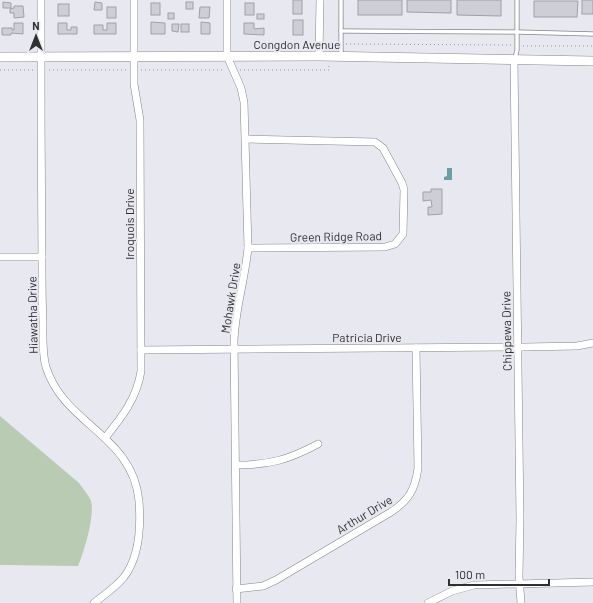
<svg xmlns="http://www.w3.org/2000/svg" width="593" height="603" font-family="Barlow,sans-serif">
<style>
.green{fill:#b9ccb3}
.water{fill:#6a9fa4}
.building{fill:#ceced7;stroke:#a1a0a9}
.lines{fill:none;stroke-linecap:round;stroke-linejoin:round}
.service-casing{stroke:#85848d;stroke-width:5}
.minor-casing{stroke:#85848d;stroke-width:8}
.tertiary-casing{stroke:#85848d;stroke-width:10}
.path{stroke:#94949a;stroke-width:1;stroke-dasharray:1 3;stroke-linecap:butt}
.service{stroke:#fff;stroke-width:3.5}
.minor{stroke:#fff;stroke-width:7}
.tertiary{stroke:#fff;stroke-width:9}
.labels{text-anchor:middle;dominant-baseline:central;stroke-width:4;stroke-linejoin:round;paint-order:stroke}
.street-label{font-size:12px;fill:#303033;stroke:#e8e8f1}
</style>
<rect width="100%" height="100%" fill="#e8e8f1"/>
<path class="green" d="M0,416L79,483C83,489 88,494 91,501C95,516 84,552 78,566L0,565Z"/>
<path class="water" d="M447,168H452V180H444V177L447,176Z"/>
<g class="building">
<rect x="293" y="0" width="9" height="14"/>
<rect x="358" y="0" width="44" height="15"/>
<path d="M407,0H451V13L407,12Z"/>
<path d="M457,0H501V16L457,15Z"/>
<rect x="582" y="0" width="11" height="14"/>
<path d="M534,1H578L577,17H534Z"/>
<path d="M3,2L11,3V8H3Z"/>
<path d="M95,2L102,3V10H94Z"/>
<rect x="186" y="2" width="7" height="7"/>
<rect x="151" y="3" width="9" height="12"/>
<rect x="245" y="3" width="9" height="12"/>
<rect x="58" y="4" width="11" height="12"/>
<path d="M14,6H23L24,17L14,18V13H10V9L14,8Z"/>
<rect x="107" y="7" width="9" height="11"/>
<path d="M200,7H210L209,18H199Z"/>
<rect x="168" y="13" width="6" height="6"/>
<rect x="257" y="14" width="7" height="5"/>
<rect x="293" y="20" width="10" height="15"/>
<path d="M151,22L165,23V34H151Z"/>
<path d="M201,22L210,23V34H201Z"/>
<path d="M14,23H23V34L11,33V35H2V28H12V30H14Z"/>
<path d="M58,23H67V30H71V27H77V34H58Z"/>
<path d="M107,23H116V34H94V25H103V30H107Z"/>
<path d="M244,23H254V29L264,28V35L244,34Z"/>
<path d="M172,24H179L178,32L172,31Z"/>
<rect x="181" y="24" width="8" height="8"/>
<path d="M431,189H442V214L428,215V207H432L431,200L423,201V192H431Z"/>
</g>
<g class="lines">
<g class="service-casing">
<g id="service">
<path d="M341,31L518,32L593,34"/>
<path d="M341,55V0"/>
<path d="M515,58L517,50V0"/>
</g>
</g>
<g class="minor-casing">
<g id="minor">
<path d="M41,0C41,88 41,175 42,263C42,282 42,302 43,322C43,337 42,353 46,367C64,425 133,435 139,501C141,527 140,556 124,577C116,587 104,595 94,603"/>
<path d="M227,0V56L241,88L244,102L248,248C245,279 235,310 234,341L237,603"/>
<path d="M319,56L320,0"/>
<path d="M514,60L520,519L519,576L521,603"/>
<path d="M246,139L375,142L383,148L402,183L404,190L403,234L395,244L385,247L248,248"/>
<path d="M0,257H42"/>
<path d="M141,350L525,347L577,346L593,343"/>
<path d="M105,438C122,417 137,398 141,371L140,120L134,84V0"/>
<path d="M236,465C269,465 288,460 318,444"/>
<path d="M236,589L263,586L276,580L391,512C409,500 415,490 418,468L416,348"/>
<path d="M428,603L452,591L474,585L593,582"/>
</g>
</g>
<g class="tertiary-casing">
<path id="tertiary" d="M0,57L319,56L593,61"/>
</g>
<g class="path">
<path d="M346,44L511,45"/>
<path d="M523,46H593"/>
<path d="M0,70H33"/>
<path d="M49,70H127"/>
<path d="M141,70H225"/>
<path d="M240,70H329V64"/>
</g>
<use href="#service" class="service"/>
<use href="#minor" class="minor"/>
<use href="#tertiary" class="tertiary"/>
</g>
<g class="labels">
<g class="street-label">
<text x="297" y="44">Congdon Avenue</text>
<text transform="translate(129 224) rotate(-90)">Iroquois Drive</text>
<text transform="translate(336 236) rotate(-1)">Green Ridge Road</text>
<text transform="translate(230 298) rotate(-81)">Mohawk Drive</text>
<text transform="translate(32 315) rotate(-91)">Hiawatha Drive</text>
<text transform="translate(506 331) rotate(-91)">Chippewa Drive</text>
<text x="367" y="337">Patricia Drive</text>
<text transform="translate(364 514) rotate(-31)">Arthur Drive</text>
</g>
</g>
<g transform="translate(36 36)" stroke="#e8e8f1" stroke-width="3" paint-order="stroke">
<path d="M0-3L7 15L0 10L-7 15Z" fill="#303033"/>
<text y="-6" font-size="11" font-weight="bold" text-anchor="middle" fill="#303033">N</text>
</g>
<path d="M449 579v6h100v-6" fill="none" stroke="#303033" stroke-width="2"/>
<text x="455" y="579" font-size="12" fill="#303033" stroke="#e8e8f1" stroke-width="3" paint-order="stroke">100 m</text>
</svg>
